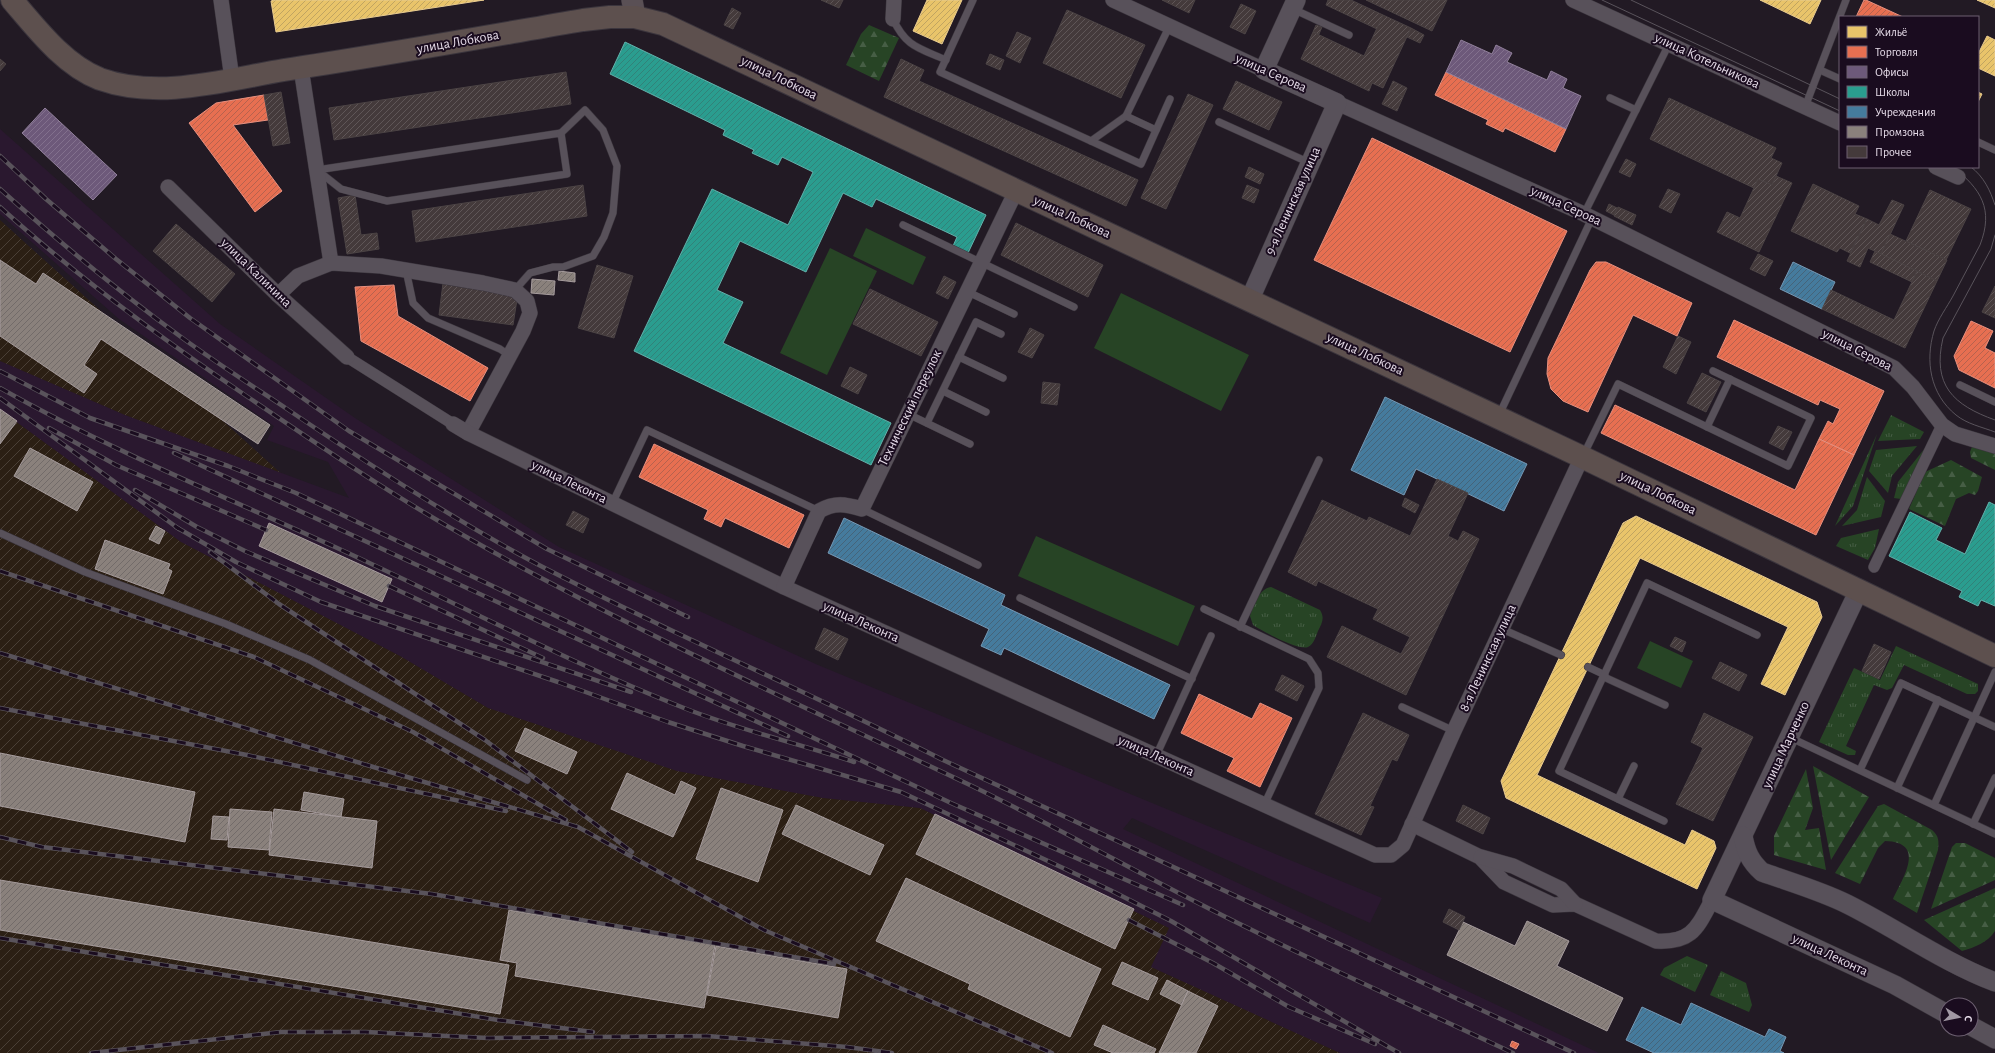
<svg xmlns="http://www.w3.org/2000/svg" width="1995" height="1053" font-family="'Alegreya Sans',sans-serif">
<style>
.industrial{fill:url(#industrial-furrows)}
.built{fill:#2a182f}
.grass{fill:url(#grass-tufts)}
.forest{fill:url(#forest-firs)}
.garden{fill:#274425}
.homes{fill:url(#homes-hatch);stroke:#e8cb90}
.shops{fill:url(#shops-hatch);stroke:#e7907f}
.offices{fill:url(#offices-hatch);stroke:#91809b}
.schools{fill:url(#schools-hatch);stroke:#62b0aa}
.public{fill:url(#public-hatch);stroke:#7598b4}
.industry{fill:url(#industry-hatch);stroke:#a69c9d}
.building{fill:url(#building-hatch);stroke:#4b4344}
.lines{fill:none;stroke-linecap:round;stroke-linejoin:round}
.service-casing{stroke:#3b353d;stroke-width:8}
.pedestrian-casing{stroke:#3b353d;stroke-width:12}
.minor-casing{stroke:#3b353d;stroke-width:16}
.tertiary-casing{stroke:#3b353d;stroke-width:20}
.secondary-casing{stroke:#3b353d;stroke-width:22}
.primary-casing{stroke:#3b353d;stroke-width:24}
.service{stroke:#58515a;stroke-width:7}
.pedestrian{stroke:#58515a;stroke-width:11}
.minor{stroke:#58515a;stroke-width:15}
.tertiary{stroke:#58515a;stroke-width:19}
.secondary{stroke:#5a5055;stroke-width:21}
.primary{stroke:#5d504e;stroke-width:22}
.tram{stroke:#59535b;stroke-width:1}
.rail-casing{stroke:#59535b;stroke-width:4.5}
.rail{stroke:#1a0c1f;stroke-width:3;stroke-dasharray:9;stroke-linecap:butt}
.labels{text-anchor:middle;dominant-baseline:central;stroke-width:4;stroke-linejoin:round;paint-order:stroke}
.street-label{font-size:14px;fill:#e6dce9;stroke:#1a0c1f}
</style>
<defs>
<pattern id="industrial-furrows" width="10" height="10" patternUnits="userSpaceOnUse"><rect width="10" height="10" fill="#2b1f14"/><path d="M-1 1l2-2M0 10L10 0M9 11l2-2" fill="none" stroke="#4a3f36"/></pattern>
<pattern id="grass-tufts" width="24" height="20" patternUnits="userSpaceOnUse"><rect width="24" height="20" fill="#274425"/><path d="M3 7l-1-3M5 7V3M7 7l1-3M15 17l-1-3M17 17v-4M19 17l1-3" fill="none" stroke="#465e45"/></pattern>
<pattern id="forest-firs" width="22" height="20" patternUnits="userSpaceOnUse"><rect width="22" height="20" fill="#274425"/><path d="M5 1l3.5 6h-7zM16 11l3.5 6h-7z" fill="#465e45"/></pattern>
<pattern id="homes-hatch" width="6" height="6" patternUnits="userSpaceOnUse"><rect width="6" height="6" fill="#e9c46a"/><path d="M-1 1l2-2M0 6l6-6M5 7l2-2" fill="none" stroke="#c0a461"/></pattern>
<pattern id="shops-hatch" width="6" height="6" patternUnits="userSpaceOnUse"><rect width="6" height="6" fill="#e76f51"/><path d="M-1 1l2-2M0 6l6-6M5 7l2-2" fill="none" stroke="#b6624e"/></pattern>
<pattern id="offices-hatch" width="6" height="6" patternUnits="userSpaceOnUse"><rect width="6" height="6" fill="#6d597a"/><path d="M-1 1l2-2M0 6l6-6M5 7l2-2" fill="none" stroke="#82708d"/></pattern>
<pattern id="schools-hatch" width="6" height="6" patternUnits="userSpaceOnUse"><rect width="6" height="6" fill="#2a9d8f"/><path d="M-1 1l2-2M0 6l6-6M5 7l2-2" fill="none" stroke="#328279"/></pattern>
<pattern id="public-hatch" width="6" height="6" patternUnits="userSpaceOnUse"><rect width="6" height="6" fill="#457b9d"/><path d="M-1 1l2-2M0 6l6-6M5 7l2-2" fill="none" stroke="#45647a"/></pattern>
<pattern id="industry-hatch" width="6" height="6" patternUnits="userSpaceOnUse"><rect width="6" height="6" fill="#8a817c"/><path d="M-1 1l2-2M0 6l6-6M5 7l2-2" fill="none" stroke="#726b69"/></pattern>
<pattern id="building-hatch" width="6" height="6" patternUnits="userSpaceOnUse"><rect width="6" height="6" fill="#443a3b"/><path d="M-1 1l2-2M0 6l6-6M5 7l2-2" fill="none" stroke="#5f5657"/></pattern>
</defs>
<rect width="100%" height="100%" fill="#221a24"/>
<path class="industrial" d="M0,220L326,514L1373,1008L1367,1053H0Z"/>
<path class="built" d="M0,129L220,324L355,418L559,547L818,665L1382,898L1370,923L1132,818L1123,829L1599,1053H1340L1151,967L1169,928L920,808L823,798L677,771L488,708L400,656L181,542L0,410V361L125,415L349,498L328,462L267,440L274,426L119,319L0,214Z"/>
<g class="grass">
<path d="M1891,415L1924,432L1920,439L1878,441Z"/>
<path d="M1877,434L1853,506L1835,526Z"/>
<path d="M1917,446L1892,476L1888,493L1869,471L1876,450Z"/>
<path d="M1925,448L1901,499L1894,498L1898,482Z"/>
<path d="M1867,477L1885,501L1881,517L1842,526L1857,510Z"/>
<path d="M1879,529L1875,548L1868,560L1836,546L1841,538Z"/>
<path d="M1271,587L1320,610C1325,618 1322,623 1318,631C1316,636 1314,644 1308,647C1299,651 1262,631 1253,625L1250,616C1253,605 1259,589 1271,587Z"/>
<path d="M1896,646L1978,684V691L1975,694H1967L1904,665L1892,688L1887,690L1874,685L1846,746L1856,751L1855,755H1848L1819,742L1854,668L1880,680Z"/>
<path d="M1687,956L1708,965L1695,992L1660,975L1664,968Z"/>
<path d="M1721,971L1746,983L1752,1005L1749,1012L1710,995Z"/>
</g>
<g class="forest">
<path d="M869,25L899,38L879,81L846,65L861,34Z"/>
<path d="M1973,444L1995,452V470L1971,458L1970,452Z"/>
<path d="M1951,460L1982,477L1978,491L1975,495L1969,493L1956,499L1945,526L1909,509L1925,472Z"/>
<path d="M1813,766L1869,797L1831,860Z"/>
<path d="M1806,769L1813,808L1805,830L1819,828L1826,870L1774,855V836Z"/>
<path d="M1884,804L1932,830C1939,836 1939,841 1938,850L1917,913L1893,899C1903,878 1927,842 1885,841L1878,848L1860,884L1835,873L1878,806Z"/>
<path d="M1956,843H1965L1995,858V880L1931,909L1952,847Z"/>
<path d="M1995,888V931C1987,943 1975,947 1962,951L1924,920Z"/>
</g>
<g class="garden">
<path d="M866,228L926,257L913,285L853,256Z"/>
<path d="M830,248L877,271L827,375L780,353Z"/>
<path d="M1121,293L1249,355L1221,411L1094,348Z"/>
<path d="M1036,536L1195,606L1178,646L1018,576Z"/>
<path d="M1650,641L1693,661L1681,688L1637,668Z"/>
</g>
<g class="homes">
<path d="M274,0H484L276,32L271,1Z"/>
<path d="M927,0H962L942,44L913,31Z"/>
<path d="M1760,0H1821L1810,24Z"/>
<path d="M1977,0H1995V8Z"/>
<path d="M1987,36L1995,40V76L1978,68V54Z"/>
<path d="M1978,92L1982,94L1978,102Z"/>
<path d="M1636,516L1817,602L1822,617L1785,695L1761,684L1788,627L1640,558L1537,775L1685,845L1692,830L1714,841L1716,848L1697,889L1506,798L1501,781L1623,523Z"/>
</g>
<g class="shops">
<path d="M1864,0H1866L1903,17H1856Z"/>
<path d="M1446,72L1566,129L1555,152L1505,128L1503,132L1486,124L1488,120L1435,95Z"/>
<path d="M264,95L268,120L233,125L282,191L255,212L189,123L216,103Z"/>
<path d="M1372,138L1567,231L1510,352L1314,260Z"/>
<path d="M1596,262H1606L1692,303L1677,336L1633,315L1588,412L1563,401L1551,389L1547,374L1548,358L1590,270Z"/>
<path d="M394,285L398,316L488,368L470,401L361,341L355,287Z"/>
<path d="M1734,320L1884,391L1854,455L1819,439L1828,421L1833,424L1840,409L1820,400L1818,405L1717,357Z"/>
<path d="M1971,321L1993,331L1985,348L1995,353V388L1959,370L1954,356Z"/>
<path d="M1615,405L1795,490L1819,439L1854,455L1816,535L1601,433Z"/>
<path d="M654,444L804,515L789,548L725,518L721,527L704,519L708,510L639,477Z"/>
<path d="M1199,694L1252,719L1260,703L1292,718L1260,787L1227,771L1234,758L1181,733Z"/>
<path d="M1512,1041L1519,1044L1516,1049L1510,1046Z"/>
</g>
<g class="offices">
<path d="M1461,40L1492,54L1496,45L1512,53L1507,62L1547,80L1551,71L1567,79L1563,88L1581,96L1566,129L1446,72Z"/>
<path d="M45,108L117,175L93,200L22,133Z"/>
</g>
<g class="schools">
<path d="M625,42L986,215L968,253L953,246L957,237L876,199L872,207L843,193L806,272L740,241L717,290L743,302L723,343L891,423L871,465L634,351L712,189L788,225L813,172L782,157L778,165L752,153L754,150L723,135L725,130L610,74Z"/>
<path d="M1989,502L1995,505V606L1981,600L1978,606L1959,597L1962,591L1889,556L1910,512L1942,528L1936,540L1965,554Z"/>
</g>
<g class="public">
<path d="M1793,262L1835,282L1822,309L1780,289Z"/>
<path d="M1385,397L1527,464L1504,511L1416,469L1404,495L1351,470Z"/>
<path d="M844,518L1005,595L1001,605L1170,685L1154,719L1004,648L1001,655L981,646L989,629L828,553Z"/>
<path d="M1691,1003L1765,1037L1769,1029L1786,1037L1780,1051L1784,1053H1654L1626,1040L1642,1007L1681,1025Z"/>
</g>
<g class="industry">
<path d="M0,260L36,284L43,273L270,425L258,444L101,339L84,365L97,374L84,393L0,336Z"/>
<path d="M559,271L575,273V282L558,280Z"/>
<path d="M532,279L555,281L554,295L531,293Z"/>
<path d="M0,409L17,421L0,444Z"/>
<path d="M30,448L93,482L77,511L14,476Z"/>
<path d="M269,523L392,579L382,602L259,546Z"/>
<path d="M156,526L165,531L159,544L149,539Z"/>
<path d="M105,540L170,564L168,569L172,571L163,594L95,569Z"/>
<path d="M525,728L577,752L567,774L515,751Z"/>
<path d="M0,753L195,792L185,842L0,806Z"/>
<path d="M627,773L675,795L681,781L696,788L673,837L611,809Z"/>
<path d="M721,788L783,810L758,882L696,859Z"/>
<path d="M304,792L344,799L341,817L301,810Z"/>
<path d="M796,805L884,845L870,875L782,834Z"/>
<path d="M230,809L272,812L269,850L228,847Z"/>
<path d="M274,809L377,821L372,868L269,855Z"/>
<path d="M935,814L1134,909L1115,949L916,854Z"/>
<path d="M213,816L229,817L227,840L211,839Z"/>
<path d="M906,878L1101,969L1070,1037L968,989L970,984L876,941Z"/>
<path d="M0,880L509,965L500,1014L0,930Z"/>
<path d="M509,910L715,945L704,1008L515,976L517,963L500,960Z"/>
<path d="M1527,921L1569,941L1557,966L1623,998L1607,1031L1447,955L1463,922L1515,946Z"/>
<path d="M716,946L847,969L838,1018L707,995Z"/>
<path d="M1122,962L1158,978L1148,1000L1112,984Z"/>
<path d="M1167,980L1188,991L1182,1005L1160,994Z"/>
<path d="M1188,991L1218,1006L1196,1053H1159Z"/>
<path d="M1103,1025L1156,1049L1154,1053H1113L1094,1045Z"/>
</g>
<g class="building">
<path d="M821,0H843L839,8Z"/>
<path d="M1162,0H1195L1189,13Z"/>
<path d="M1328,0H1351L1383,15L1377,29L1326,5Z"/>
<path d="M1366,0H1447L1432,31Z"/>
<path d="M1241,4L1256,11L1245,34L1230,27Z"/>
<path d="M732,8L741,13L733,29L724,25Z"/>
<path d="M1067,10L1145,45L1121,98L1043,63Z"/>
<path d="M1383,15L1411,28L1383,88L1372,83L1369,91L1301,59L1313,32L1364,56Z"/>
<path d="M1316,25L1322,27L1319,34L1313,32Z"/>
<path d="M1411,28L1424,35L1420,43L1407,37Z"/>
<path d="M1017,32L1031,38L1020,63L1006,56Z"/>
<path d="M990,54L1004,60L1000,70L986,64Z"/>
<path d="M0,59L6,64L0,71Z"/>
<path d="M901,59L924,70L919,81L1138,180L1126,206L884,97Z"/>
<path d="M566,72L571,104L334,140L329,108Z"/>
<path d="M1236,81L1282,102L1269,130L1223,109Z"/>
<path d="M1393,81L1407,88L1403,97L1389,90Z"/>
<path d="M1389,90L1403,97L1397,111L1382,104Z"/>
<path d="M281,92L290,143L273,146L264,95Z"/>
<path d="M1188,94L1213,105L1166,209L1141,198Z"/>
<path d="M1669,98L1776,148L1771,158L1782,163L1772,185L1758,179L1754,188L1650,139Z"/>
<path d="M1626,159L1636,164L1630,177L1619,172Z"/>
<path d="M1249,167L1264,174L1260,184L1245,177Z"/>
<path d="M1776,176L1792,183L1759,252L1717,232L1727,212L1740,218L1758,179L1772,185Z"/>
<path d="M1813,184L1859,206L1855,214L1867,219L1850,253L1840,248L1837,252L1791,231Z"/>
<path d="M583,185L587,216L416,242L412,211Z"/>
<path d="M1247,185L1259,190L1254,203L1242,198Z"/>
<path d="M1668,189L1680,194L1671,213L1659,207Z"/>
<path d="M1930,190L1971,209L1946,260L1906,241Z"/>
<path d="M355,195L361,235L377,233L379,249L347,254L338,198Z"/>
<path d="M1892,200L1904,205L1881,254L1868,248L1860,267L1847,261L1867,219L1879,225Z"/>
<path d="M1609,204L1617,208L1614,215L1606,211Z"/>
<path d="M1618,207L1636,215L1632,225L1614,216Z"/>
<path d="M1016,223L1103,265L1088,297L1001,255Z"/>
<path d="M176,224L235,274L212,302L153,251Z"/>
<path d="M1890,234L1947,260L1937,281L1881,254Z"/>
<path d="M1875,251L1917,271L1912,282L1870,262Z"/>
<path d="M1758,254L1773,261L1765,276L1750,269Z"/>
<path d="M597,265L633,276L614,338L578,328Z"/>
<path d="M1917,271L1937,281L1905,348L1822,309L1831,290L1894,320Z"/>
<path d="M944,276L956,282L948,299L936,293Z"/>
<path d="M443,283L518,293L513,325L439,315Z"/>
<path d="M1995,286V318L1982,312Z"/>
<path d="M870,289L938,322L921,356L853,324Z"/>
<path d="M1030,328L1044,335L1032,358L1018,352Z"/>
<path d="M1678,336L1691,342L1676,374L1663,367Z"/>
<path d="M850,367L867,375L858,394L841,386Z"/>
<path d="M1702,373L1721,382L1706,412L1687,403Z"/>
<path d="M1043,382L1060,384L1057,405L1041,403Z"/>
<path d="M1778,426L1792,432L1783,450L1769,443Z"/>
<path d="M1437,479L1468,493L1448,536L1458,541L1463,531L1479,539L1406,695L1327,657L1342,626L1401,654L1410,637L1373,619L1378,609L1318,581L1316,586L1288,572L1322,500L1367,521L1369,517L1410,536Z"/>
<path d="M1405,498L1419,505L1415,513L1402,506Z"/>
<path d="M573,511L589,519L583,533L566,525Z"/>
<path d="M824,628L848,639L838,660L815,649Z"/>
<path d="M1675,637L1686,642L1682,652L1670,646Z"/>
<path d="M1874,644L1891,652L1879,679L1862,671Z"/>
<path d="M1720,662L1747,675L1739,691L1712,678Z"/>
<path d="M1282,675L1304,686L1297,701L1275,690Z"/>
<path d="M1363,713L1409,735L1397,761L1392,759L1370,806L1374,807L1361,835L1315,814Z"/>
<path d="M1704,713L1753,737L1713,821L1676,804L1703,748L1691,742Z"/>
<path d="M1463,805L1490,818L1483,834L1456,821Z"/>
<path d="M1449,909L1465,917L1459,930L1443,922Z"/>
</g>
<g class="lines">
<g class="service-casing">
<g id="service">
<path d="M973,0L940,72L1091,141L1126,116L1169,27"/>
<path d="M1293,9L1349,35"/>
<path d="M893,19C906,47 919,48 946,60"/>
<path d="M1820,70L1840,79"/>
<path d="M1610,98L1636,110"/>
<path d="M1805,107L1846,0"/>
<path d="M1126,116L1156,130"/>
<path d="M1219,122L1310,163"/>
<path d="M561,133L567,174L387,201L341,189L317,170Z"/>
<path d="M1091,141L1141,164L1170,99"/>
<path d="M1978,142L1995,150"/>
<path d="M1584,214L1669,44"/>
<path d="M903,225L1074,307"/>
<path d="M406,270L413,303L428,318L500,349L510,356"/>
<path d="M515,290L530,273L553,267H563L593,256L604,237L613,213L617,166L603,130L585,110L561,133"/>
<path d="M966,291L1014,314"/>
<path d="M959,357L1003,378"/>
<path d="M1960,385L1995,402"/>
<path d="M943,391L986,412"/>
<path d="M908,414L970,444"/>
<path d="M1499,415L1592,218"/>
<path d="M927,423L976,322L1001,334"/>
<path d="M1707,427L1730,379"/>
<path d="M1583,456L1618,384L1788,466L1811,418L1713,371"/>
<path d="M613,502L647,430L819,511"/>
<path d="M862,509L978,565"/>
<path d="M0,533L85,572L226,624L310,660L527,780"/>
<path d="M1020,598L1192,679"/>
<path d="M1204,609L1309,659L1318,673L1319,688L1264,805"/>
<path d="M1240,627L1319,460"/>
<path d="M1502,629L1561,655"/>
<path d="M1588,667L1605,675"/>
<path d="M1604,677L1665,705"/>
<path d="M1402,707L1454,731"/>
<path d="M1789,737L1995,834"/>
<path d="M1156,756L1211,636"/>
<path d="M1860,770L1901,683L1995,727"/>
<path d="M1897,788L1938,700"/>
<path d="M1618,799L1634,766"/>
<path d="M1934,805L1995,672"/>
<path d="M1664,821L1559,771L1647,583L1757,635"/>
<path d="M1973,824L1995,778"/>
</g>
</g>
<g class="pedestrian-casing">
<g id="pedestrian">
<path d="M347,357L453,424"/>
<path d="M1874,567L1942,425"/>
</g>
</g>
<g class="minor-casing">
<g id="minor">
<path d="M221,0L232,79"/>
<path d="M1113,0L1264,70"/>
<path d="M1573,0L1840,123"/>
<path d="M893,19L894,0"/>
<path d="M301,68L331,263"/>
<path d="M1337,103L1584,214L1894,368L1913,387L1942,425L1955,434L1995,446"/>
<path d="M1936,167L1958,177"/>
<path d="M168,187L278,295L347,357"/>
<path d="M278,295L298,276L331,263L381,266L483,283L515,290L527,301L530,313L523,331L468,433"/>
<path d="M453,424L468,433L784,587L1375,855H1391L1403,845L1454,731L1582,457"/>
<path d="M784,587L819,511C835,502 845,504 862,509L1016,191"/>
<path d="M1412,824L1480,857L1504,882L1553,905L1575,904L1656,941C1692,943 1697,928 1712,900"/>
<path d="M1481,857L1513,866L1561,889L1575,904"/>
</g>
</g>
<g class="tertiary-casing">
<g id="tertiary">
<path d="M1250,299L1337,103L1264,70L1296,0"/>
<path d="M1859,590L1712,900L1895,985L1947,1014"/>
<path d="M1743,836C1746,852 1750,861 1762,872C1790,882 1821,891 1847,904C1897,929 1943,962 1995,982"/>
<path d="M1971,1026L1995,1039"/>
</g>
</g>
<g class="secondary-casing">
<path id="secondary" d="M632,0L635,17"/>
</g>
<g class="primary-casing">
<path id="primary" d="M12,0C36,28 64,65 100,79C159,100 225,80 284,70C384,55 484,37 583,20L610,17H635L663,24L1582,457L1995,656"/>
</g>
<use href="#service" class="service"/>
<use href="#pedestrian" class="pedestrian"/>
<use href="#minor" class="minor"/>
<use href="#tertiary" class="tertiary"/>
<use href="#secondary" class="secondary"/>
<use href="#primary" class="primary"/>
<g class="tram">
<path d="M1602,0L1840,111"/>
<path d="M1631,0L1840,99"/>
<path d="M1953,167C1981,189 1994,209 1980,245C1971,262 1962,279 1953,296C1947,307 1938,319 1934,331C1925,361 1930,394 1956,415C1967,424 1982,427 1995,432"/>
<path d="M1971,167C1984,177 1990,190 1995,205"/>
<path d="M1995,235L1991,249L1943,338C1932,385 1953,405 1995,420"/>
</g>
<g class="rail-casing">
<g id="rail">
<path d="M0,156L46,199L116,259L190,318L349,431L547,549L688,617"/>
<path d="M0,189C58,241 118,291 181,337C215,362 251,385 287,409C368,464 451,518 537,564C671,634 809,692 943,760L1574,1053"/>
<path d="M0,207C75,275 158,336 242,393C317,444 391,495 470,539C632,631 804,706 972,786C1067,832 1157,884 1252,930C1338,973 1426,1012 1513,1053"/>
<path d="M0,371L90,418L228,466L296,493L951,803L1183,905"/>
<path d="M0,388C108,449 223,496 335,547C451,600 565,661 684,708C739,730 797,743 854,762"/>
<path d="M0,398L179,529"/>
<path d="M49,428L116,465L266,530"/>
<path d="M174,453L788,736"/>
<path d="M135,490L197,527L247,552L375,606L631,692"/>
<path d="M176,527L236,562L321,602L558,682L668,722L743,746L901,792L1110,890L1171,921L1399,1053"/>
<path d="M210,552L279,604L485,740L632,852"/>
<path d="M0,571L254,657L413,732L566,820"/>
<path d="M389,586L543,658"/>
<path d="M0,653L380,769L578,827L764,930L1052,1053"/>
<path d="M0,708L247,755L506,811"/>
<path d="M0,837L42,847L432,894L834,964"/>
<path d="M1129,920L1213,963L1289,1007L1375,1044"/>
<path d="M0,938L498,1020L593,1032"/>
<path d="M91,1053L281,1032H366L488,1038L707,1036L847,1047L892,1053"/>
</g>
</g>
<use href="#rail" class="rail"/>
</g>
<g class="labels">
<g class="street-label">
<text transform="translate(458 42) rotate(-10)">улица Лобкова</text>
<text transform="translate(1707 61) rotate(25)">улица Котельникова</text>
<text transform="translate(1271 73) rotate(24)">улица Серова</text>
<text transform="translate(779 78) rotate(26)">улица Лобкова</text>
<text transform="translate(1293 201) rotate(-66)">9-я Ленинская улица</text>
<text transform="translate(1566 206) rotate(25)">улица Серова</text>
<text transform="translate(1072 217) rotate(25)">улица Лобкова</text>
<text transform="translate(256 273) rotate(44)">улица Калинина</text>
<text transform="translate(1857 350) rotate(27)">улица Серова</text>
<text transform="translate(1365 354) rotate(25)">улица Лобкова</text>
<text transform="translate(910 408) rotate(-64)">Технический переулок</text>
<text transform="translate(569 482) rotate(26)">улица Леконта</text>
<text transform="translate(1658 493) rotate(26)">улица Лобкова</text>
<text transform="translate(861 622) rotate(24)">улица Леконта</text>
<text transform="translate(1488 658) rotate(-65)">8-я Ленинская улица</text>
<text transform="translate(1786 745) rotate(-65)">улица Марченко</text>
<text transform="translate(1156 756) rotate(24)">улица Леконта</text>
<text transform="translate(1830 955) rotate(25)">улица Леконта</text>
</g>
</g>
<rect x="1839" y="16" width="140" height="152" fill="#1a0c1f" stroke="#6c5f70"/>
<rect x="1847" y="26" width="20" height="12" fill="#e9c46a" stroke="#6c5f70"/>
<text x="1875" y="36" font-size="12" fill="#e6dce9">Жильё</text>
<rect x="1847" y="46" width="20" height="12" fill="#e76f51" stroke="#6c5f70"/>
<text x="1875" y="56" font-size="12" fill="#e6dce9">Торговля</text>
<rect x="1847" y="66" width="20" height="12" fill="#6d597a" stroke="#6c5f70"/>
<text x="1875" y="76" font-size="12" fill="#e6dce9">Офисы</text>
<rect x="1847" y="86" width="20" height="12" fill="#2a9d8f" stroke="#6c5f70"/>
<text x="1875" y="96" font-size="12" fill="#e6dce9">Школы</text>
<rect x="1847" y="106" width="20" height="12" fill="#457b9d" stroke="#6c5f70"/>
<text x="1875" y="116" font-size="12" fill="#e6dce9">Учреждения</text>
<rect x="1847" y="126" width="20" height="12" fill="#8a817c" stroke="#6c5f70"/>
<text x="1875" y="136" font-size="12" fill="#e6dce9">Промзона</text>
<rect x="1847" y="146" width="20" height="12" fill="#443a3b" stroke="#6c5f70"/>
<text x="1875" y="156" font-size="12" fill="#e6dce9">Прочее</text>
<g transform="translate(1959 1017) rotate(100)"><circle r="19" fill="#1a0c1f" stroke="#6c5f70"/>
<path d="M0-3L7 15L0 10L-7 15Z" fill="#a198a4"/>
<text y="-6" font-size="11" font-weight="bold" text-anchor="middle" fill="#e6dce9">С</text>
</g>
</svg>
